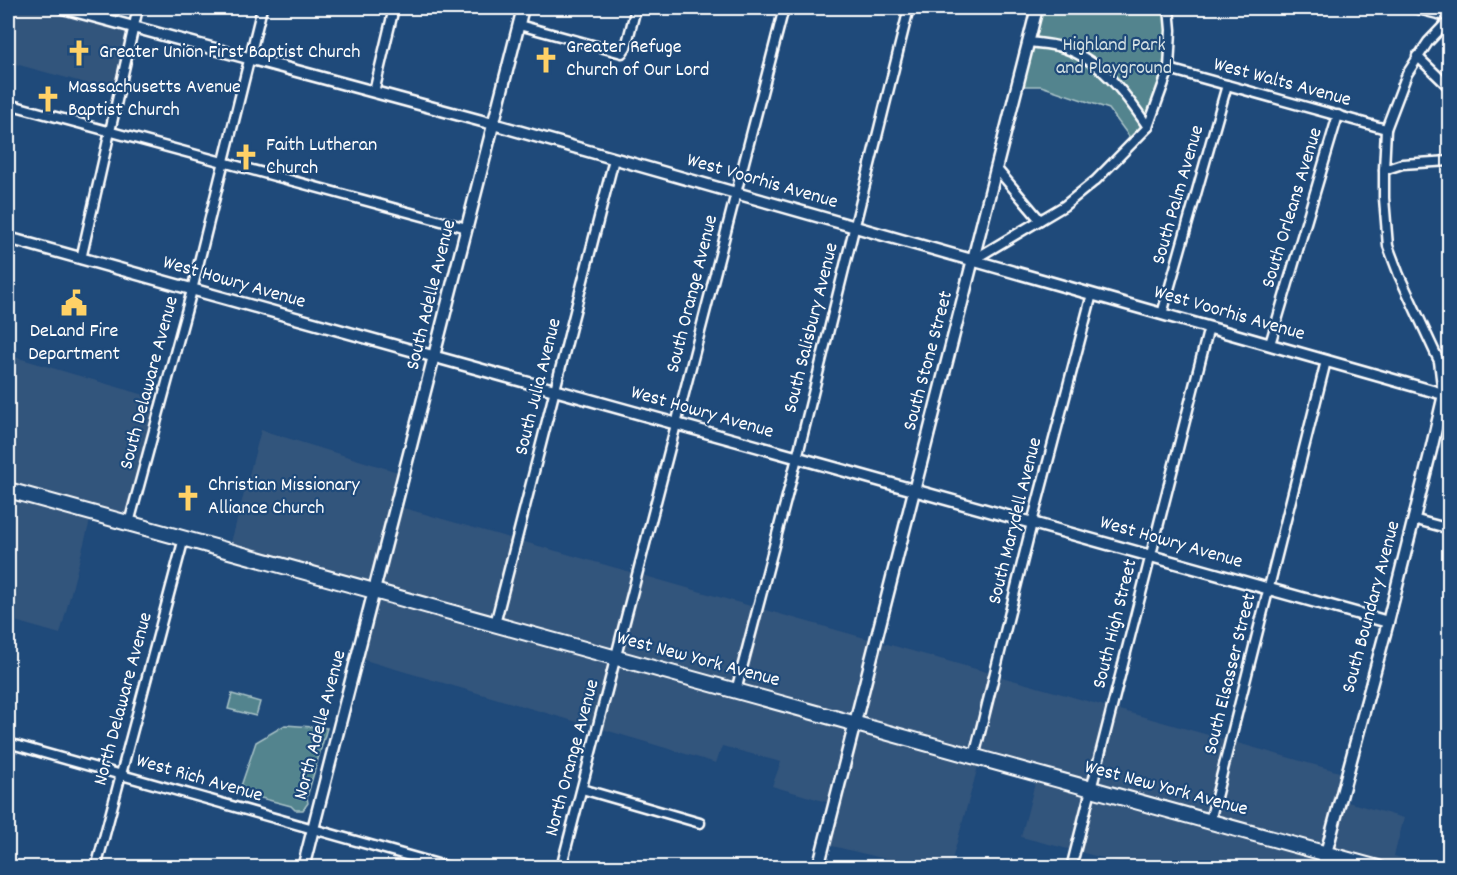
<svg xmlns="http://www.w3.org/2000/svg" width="1457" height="875" font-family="Dekko,sans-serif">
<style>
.built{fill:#32547c}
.green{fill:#53848e;stroke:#a9c2c6;stroke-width:1.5}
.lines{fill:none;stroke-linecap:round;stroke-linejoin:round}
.minor-casing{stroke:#fff;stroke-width:13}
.tertiary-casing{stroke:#fff;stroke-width:15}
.primary-casing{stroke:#fff;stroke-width:18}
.minor{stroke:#1f4a7a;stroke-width:8}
.tertiary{stroke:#1f4a7a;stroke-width:10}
.primary{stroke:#1f4a7a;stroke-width:14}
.labels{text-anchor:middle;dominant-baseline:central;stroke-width:4.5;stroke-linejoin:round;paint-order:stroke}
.park-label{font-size:20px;fill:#d4e0e3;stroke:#1f4a7a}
.poi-label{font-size:20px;fill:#fff;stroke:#1f4a7a;text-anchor:start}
.street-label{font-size:20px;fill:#fff;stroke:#1f4a7a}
</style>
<rect width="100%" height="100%" fill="#1f4a7a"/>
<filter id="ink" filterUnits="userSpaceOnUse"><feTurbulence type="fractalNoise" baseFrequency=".0167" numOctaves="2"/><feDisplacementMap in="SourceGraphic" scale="12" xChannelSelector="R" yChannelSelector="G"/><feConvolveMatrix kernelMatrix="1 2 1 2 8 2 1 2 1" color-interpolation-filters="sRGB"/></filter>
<g filter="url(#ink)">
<g class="built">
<path d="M12,8H45L128,30L115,91L8,62V27Z"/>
<path d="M8,355L158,399L126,517L8,485Z"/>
<path d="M261,430L401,473L372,585L230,546Z"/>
<path d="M8,494L91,517L60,634L8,619Z"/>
<path d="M400,507L513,539L492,618L380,587Z"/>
<path d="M521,541L634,573L613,652L500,621Z"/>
<path d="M642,575L754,607L733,685L621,654Z"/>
<path d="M378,597L611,661L594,727L361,659Z"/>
<path d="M762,609L872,640L852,718L741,687Z"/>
<path d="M880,642L990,673L971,751L860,720Z"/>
<path d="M619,664L850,727L830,803L772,786L781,762L722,746L716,763L602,729Z"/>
<path d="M998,676L1108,707L1089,783L979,753Z"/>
<path d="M1116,709L1226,740L1207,816L1097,785Z"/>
<path d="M858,729L979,763L950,867H919L828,845Z"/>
<path d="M1234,742L1343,773L1323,847L1215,818Z"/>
<path d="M1036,779L1086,792L1072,850L1021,837Z"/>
<path d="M1094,795L1321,857L1318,867L1124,868L1125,864L1080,852Z"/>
<path d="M1344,801L1404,818L1394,856L1434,867H1395L1331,850Z"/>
</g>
<g class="green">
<path d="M1042,8H1165C1167,15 1166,23 1166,31C1165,68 1157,111 1131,139L1109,109L1041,86H1021Z"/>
<path d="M232,694L260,702L256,716L228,709Z"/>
<path d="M285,725L327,728L307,797L308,803L303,810H295L291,806L239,792L256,742Z"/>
</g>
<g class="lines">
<g class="minor-casing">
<g id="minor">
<path d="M1414,8L1450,17"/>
<path d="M1450,19L1428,42L1407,74L1386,129L1384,170V198L1388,246L1399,275L1439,361L1443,394L1450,395"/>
<path d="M519,25L622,53L626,47L636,8"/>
<path d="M1029,42C1038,43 1048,44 1057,46C1099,57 1125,93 1148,127"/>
<path d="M1417,56L1450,88"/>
<path d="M1169,69L1386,129"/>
<path d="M374,92L394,8"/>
<path d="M8,104L467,228"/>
<path d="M996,168L1040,220"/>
<path d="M1384,170L1402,164L1450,161"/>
<path d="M81,259L138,8"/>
<path d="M973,260L1064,206L1096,180L1148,127L1169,69L1171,30L1169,8"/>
<path d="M1162,314L1227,85"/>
<path d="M1270,344L1338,115"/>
<path d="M1413,519L1450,529"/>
<path d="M129,523L192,290L262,8"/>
<path d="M495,624L614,159"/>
<path d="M736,691L797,458L909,8"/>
<path d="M8,743L452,868"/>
<path d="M974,757L1032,523L1092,294"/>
<path d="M582,789L700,823"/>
<path d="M1210,821L1326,361"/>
<path d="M96,868L184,538"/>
<path d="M561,868L784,8"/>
<path d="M1071,868L1209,327"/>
</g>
</g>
<g class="tertiary-casing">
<g id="tertiary">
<path d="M63,8L493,124L1443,394"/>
<path d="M8,9V8"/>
<path d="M8,238L1388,622"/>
<path d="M303,868L523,8"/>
<path d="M818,868L1037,8"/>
<path d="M1322,868L1388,622L1431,450L1450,369"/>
</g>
</g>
<g class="primary-casing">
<path id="primary" d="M8,490L1378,868"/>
</g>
<use href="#minor" class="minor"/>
<use href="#tertiary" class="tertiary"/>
<use href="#primary" class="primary"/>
</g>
</g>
<defs>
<g id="church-bare" transform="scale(2.07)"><path d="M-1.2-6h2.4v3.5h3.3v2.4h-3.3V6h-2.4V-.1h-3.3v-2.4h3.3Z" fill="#ffd166" stroke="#1f4a7a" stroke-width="2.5" paint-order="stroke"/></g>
<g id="civic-bare" transform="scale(2.07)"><path d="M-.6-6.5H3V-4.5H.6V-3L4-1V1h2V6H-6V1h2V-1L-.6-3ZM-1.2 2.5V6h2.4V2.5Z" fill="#ffd166" stroke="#1f4a7a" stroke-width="2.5" paint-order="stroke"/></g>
</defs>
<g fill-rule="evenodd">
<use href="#church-bare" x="79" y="53"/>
<use href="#church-bare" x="546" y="60"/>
<use href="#church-bare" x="48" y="99"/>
<use href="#church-bare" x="246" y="157"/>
<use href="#civic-bare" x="74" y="303"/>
<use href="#church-bare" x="188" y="498"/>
</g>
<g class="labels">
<g class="park-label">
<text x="1114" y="46">Highland Park<tspan x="1114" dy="23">and Playground</tspan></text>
</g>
<g class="poi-label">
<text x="566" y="48">Greater Refuge<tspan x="566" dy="23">Church of Our Lord</tspan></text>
<text x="99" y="53">Greater Union First Baptist Church</text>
<text x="68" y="88">Massachusetts Avenue<tspan x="68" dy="23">Baptist Church</tspan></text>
<text x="266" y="146">Faith Lutheran<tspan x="266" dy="23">Church</tspan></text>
<text x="74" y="332" text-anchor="middle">DeLand Fire<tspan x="74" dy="23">Department</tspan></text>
<text x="208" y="486">Christian Missionary<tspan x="208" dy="23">Alliance Church</tspan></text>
</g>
<g class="street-label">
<text transform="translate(1282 83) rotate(15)">West Walts Avenue</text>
<text transform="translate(762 182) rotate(16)">West Voorhis Avenue</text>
<text transform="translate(1179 195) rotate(-74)">South Palm Avenue</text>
<text transform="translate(1293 208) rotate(-73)">South Orleans Avenue</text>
<text transform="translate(234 283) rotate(16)">West Howry Avenue</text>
<text transform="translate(693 294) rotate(-76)">South Orange Avenue</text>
<text transform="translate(432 295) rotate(-76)">South Adelle Avenue</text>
<text transform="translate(1229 314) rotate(16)">West Voorhis Avenue</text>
<text transform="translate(812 328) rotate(-76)">South Salisbury Avenue</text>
<text transform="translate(929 361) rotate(-75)">South Stone Street</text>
<text transform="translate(150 383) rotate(-75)">South Delaware Avenue</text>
<text transform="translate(539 387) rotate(-76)">South Julia Avenue</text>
<text transform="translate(702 413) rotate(16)">West Howry Avenue</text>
<text transform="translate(1016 521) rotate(-76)">South Marydell Avenue</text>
<text transform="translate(1171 543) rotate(16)">West Howry Avenue</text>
<text transform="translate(1372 607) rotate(-75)">South Boundary Avenue</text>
<text transform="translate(1116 624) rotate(-76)">South High Street</text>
<text transform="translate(698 660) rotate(15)">West New York Avenue</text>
<text transform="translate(1231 674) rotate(-76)">South Elsasser Street</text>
<text transform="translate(124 699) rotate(-75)">North Delaware Avenue</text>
<text transform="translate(321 725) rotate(-75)">North Adelle Avenue</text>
<text transform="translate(573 758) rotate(-75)">North Orange Avenue</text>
<text transform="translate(199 779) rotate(16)">West Rich Avenue</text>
<text transform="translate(1166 789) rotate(15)">West New York Avenue</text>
</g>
</g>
<rect width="1457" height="875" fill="none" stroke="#1f4a7a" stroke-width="30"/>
<rect x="15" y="15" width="1427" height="845" fill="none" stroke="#fff" stroke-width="2" filter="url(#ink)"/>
</svg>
